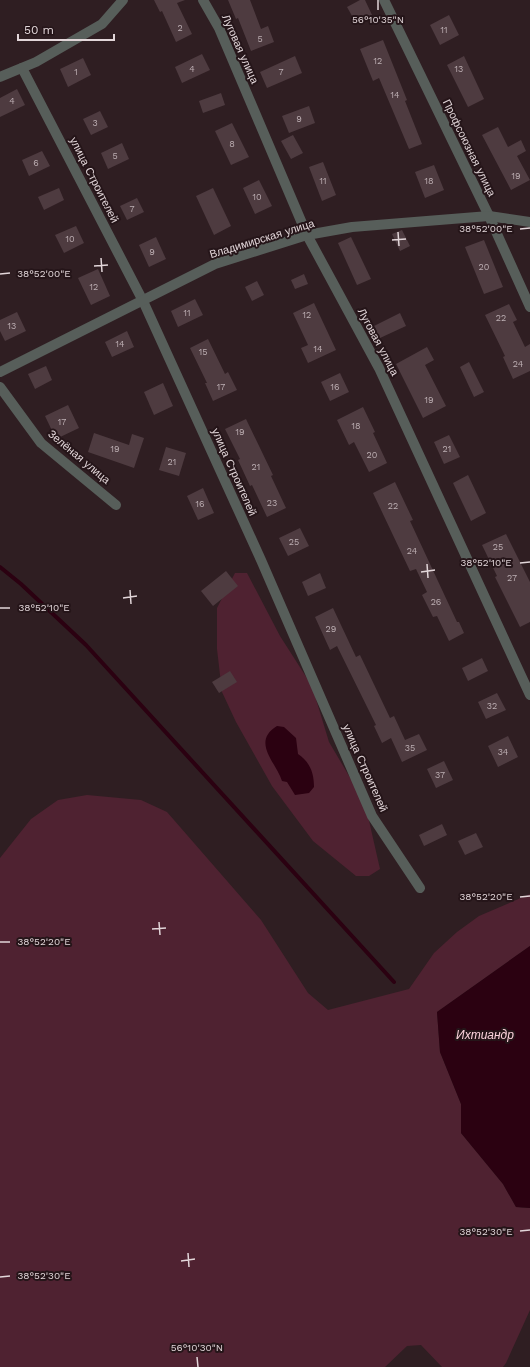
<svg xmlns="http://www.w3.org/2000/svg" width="530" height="1367" font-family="'Work Sans',sans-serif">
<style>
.green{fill:#4f2231}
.water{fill:#2b0111}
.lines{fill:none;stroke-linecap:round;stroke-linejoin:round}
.stream{stroke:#2b0111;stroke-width:4}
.building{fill:#4e3b40}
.minor{stroke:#575e5a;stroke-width:10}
.tertiary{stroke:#575e5a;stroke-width:10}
.ticks{fill:none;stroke:#e2d6d9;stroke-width:1.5}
.labels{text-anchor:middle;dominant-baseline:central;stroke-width:4;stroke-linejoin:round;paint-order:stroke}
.number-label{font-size:9px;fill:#bdafb3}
.street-label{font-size:11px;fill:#e2d6d9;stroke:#251519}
.water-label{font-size:12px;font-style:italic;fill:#fcd2dc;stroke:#251519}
.ticks-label{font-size:10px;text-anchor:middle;fill:#e2d6d9;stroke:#251519;stroke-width:4;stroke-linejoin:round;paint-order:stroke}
</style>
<rect width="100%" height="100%" fill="#2f1e22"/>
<g class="green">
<path d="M235,573H247L280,636L312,686L329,742L365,803L380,869L369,876H356L313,841L272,786L236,722L222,692L217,649V608Z"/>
<path d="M87,795L141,800L167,812L261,920L308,993L328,1010L409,989L434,953L457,932L479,916L530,894V946L437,1012L440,1052L461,1104V1133L503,1184L516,1207L530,1208V1310L506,1363L503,1367H442L421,1345L407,1346L385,1367H0V858L31,819L58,800Z"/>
</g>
<g class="water">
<path d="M277,726L284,727L296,738L298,754C310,762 314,773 314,787L309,793L295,795L287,782L282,781C276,762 251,742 277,726Z"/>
<path d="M530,946V1208L516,1207L503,1184L461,1133V1104L440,1052L437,1012Z"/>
</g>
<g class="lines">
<path class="stream" d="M0,567L21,584L86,645L394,982"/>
</g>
<g class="building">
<path d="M154,0H185L177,3L192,34L176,42L162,11L160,12Z"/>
<path d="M228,0H250L261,29L268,26L274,42L251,51L238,18L236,19Z"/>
<path d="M360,0H365L372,15L356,23L347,7Z"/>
<path d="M449,15L459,35L440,45L430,25Z"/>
<path d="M383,40L407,100L405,101L422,144L409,149L379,78L373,81L360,49Z"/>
<path d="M202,54L210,70L182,83L175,67Z"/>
<path d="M295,56L302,73L267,88L260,72Z"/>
<path d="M464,56L484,99L468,107L447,65Z"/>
<path d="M83,58L91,75L68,87L60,69Z"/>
<path d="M17,89L25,105L0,117V98Z"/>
<path d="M221,93L225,105L203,113L199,101Z"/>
<path d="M309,106L315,123L289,133L282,116Z"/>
<path d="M100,111L108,127L91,135L83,119Z"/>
<path d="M232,123L249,157L231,165L215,131Z"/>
<path d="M498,127L508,147L521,140L526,151L517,156L530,180L511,190L482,135Z"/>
<path d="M293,135L303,153L291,159L281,141Z"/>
<path d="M122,143L129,159L108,169L101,153Z"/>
<path d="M42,151L50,166L29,176L22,160Z"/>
<path d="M323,162L336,195L322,201L309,167Z"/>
<path d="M434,165L444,190L425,198L415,172Z"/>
<path d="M259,180L272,206L255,214L243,188Z"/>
<path d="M59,188L64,200L44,210L38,197Z"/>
<path d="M213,188L231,226L214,235L196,196Z"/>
<path d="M137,198L144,212L127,220L120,206Z"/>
<path d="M76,226L84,243L64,253L55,235Z"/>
<path d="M402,230L410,246L400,251L392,234Z"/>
<path d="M156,237L166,259L149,267L139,245Z"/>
<path d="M351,237L371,279L357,285L338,243Z"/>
<path d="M484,240L503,287L484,294L465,247Z"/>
<path d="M98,269L110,296L91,305L78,278Z"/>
<path d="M304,274L308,284L295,289L291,280Z"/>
<path d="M257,281L264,295L252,301L245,287Z"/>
<path d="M195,299L203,315L178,327L171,311Z"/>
<path d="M314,303L336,350L308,363L301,348L308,345L293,313Z"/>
<path d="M509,304L517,320L513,322L525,347L530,344V371L513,379L503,357L505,356L485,315Z"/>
<path d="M17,312L26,331L5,341L0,331V320Z"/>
<path d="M400,313L406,326L380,338L374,326Z"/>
<path d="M127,331L134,347L112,357L105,342Z"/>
<path d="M208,339L225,374L228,372L237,390L213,401L205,383H207L190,348Z"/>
<path d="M427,347L434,360L425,365L446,406L423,418L396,364Z"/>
<path d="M469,362L484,392L474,397L460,367Z"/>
<path d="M46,366L52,380L35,389L28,374Z"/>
<path d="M340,373L349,392L330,401L321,382Z"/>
<path d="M163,383L173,406L154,415L144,392Z"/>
<path d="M68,405L79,428L56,439L45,416Z"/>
<path d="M363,407L375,432L373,433L387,463L369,472L354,442L349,445L337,420Z"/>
<path d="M246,419L273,475L271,476L286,508L267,517L252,485L250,486L238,460L240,459L225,429Z"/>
<path d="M94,433L129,445L132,434L144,438L134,468L88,452Z"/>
<path d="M449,435L460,457L444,464L434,442Z"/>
<path d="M166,447L186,453L179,476L159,470Z"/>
<path d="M468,475L486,513L471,521L453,483Z"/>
<path d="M395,482L413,520L410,521L457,622H459L464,633L449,641L437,616L433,617L422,595L427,592L416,569L410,571L373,493Z"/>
<path d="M203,488L214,513L198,520L187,496Z"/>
<path d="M300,528L309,546L288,556L279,538Z"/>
<path d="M506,534L530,582V622L520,627L495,577L497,576L482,545Z"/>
<path d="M226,571L238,586L213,606L201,591Z"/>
<path d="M320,573L326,588L308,596L302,582Z"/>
<path d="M333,608L356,657L360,655L390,718L394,716L405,740L419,734L427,750L402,762L391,738L382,743L374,726L376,725L337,646L330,650L315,617Z"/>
<path d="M482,658L488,671L468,681L462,668Z"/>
<path d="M230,671L237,682L219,693L212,682Z"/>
<path d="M497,693L506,710L486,719L478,702Z"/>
<path d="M508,736L518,757L498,767L488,746Z"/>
<path d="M444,761L453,780L436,788L427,769Z"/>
<path d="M442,824L447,835L424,846L419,835Z"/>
<path d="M476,833L483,847L465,855L458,841Z"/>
</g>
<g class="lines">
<g class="minor">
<path d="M203,0L219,28L307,235L379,368L530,695"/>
<path d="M384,0L489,216L530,307"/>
<path d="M22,68L143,301L261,560L372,816L420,888"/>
<path d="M0,372L215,264L307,235L352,227L489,216L530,222"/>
<path d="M0,387L41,443L116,505"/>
</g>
<path class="tertiary" d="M0,77L36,62L102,24L123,0"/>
</g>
<path class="ticks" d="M378,0V10M520,229L530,228M398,232L399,246M392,240L406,239M101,258L102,272M94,266L108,265M0,274L10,273M520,563L530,562M427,564L428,578M421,572L435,570M130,590L131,604M123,598L137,596M0,608H10M520,897L530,896M159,922L160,935M152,929L166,928M0,942H10M520,1231L530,1230M188,1253L189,1267M181,1261L195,1259M0,1277L10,1276M197,1357L198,1367"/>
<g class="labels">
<g class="number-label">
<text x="180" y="28">2</text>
<text x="444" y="30">11</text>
<text x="260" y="39">5</text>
<text x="378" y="61">12</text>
<text x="192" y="69">4</text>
<text x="459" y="69">13</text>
<text x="76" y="72">1</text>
<text x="281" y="72">7</text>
<text x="395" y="95">14</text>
<text x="12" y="101">4</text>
<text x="299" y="119">9</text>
<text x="95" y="123">3</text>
<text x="232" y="144">8</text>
<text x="115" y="156">5</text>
<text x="36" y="163">6</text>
<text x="516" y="176">19</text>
<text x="323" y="181">11</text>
<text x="429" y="181">18</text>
<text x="257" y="197">10</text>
<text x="132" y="209">7</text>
<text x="70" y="239">10</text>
<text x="152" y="252">9</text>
<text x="484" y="267">20</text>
<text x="94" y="287">12</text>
<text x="187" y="313">11</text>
<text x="307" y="315">12</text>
<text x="501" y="318">22</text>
<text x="12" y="326">13</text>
<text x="120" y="344">14</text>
<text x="318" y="349">14</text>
<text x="203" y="352">15</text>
<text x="518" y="364">24</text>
<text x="221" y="387">17</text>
<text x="335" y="387">16</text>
<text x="429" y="400">19</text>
<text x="62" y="422">17</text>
<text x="356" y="426">18</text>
<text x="240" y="432">19</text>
<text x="115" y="449">19</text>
<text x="447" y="449">21</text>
<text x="372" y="455">20</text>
<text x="172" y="462">21</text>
<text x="256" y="467">21</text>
<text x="272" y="503">23</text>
<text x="200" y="504">16</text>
<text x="393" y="506">22</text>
<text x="294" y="542">25</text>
<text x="498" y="547">25</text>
<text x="412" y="551">24</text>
<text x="512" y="578">27</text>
<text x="436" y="602">26</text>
<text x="331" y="629">29</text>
<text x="492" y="706">32</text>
<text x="410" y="748">35</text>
<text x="503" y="752">34</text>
<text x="440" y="775">37</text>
</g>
<g class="street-label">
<text transform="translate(240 49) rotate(66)">Луговая улица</text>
<text transform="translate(469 148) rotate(64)">Профсоюзная улица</text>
<text transform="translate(94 180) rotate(63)">улица Строителей</text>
<text transform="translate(262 239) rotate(-17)">Владимирская улица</text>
<text transform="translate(378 342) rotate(62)">Луговая улица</text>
<text transform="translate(79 457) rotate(40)">Зелёная улица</text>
<text transform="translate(234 472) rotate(66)">улица Строителей</text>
<text transform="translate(365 768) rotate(66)">улица Строителей</text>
</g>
<g class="water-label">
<text x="485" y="1035">Ихтиандр</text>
</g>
</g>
<g class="ticks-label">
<text x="378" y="23">56°10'35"N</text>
<text x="486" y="232">38°52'00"E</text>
<text x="44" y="277">38°52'00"E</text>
<text x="486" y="566">38°52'10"E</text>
<text x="44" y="611">38°52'10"E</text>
<text x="486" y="900">38°52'20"E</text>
<text x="44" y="945">38°52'20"E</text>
<text x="486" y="1235">38°52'30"E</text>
<text x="44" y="1279">38°52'30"E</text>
<text x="197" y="1351">56°10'30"N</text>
</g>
<path d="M18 34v6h96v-6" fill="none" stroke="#e2d6d9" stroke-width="2"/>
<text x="24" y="34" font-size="12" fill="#e2d6d9" stroke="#251519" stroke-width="3" paint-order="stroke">50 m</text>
</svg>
